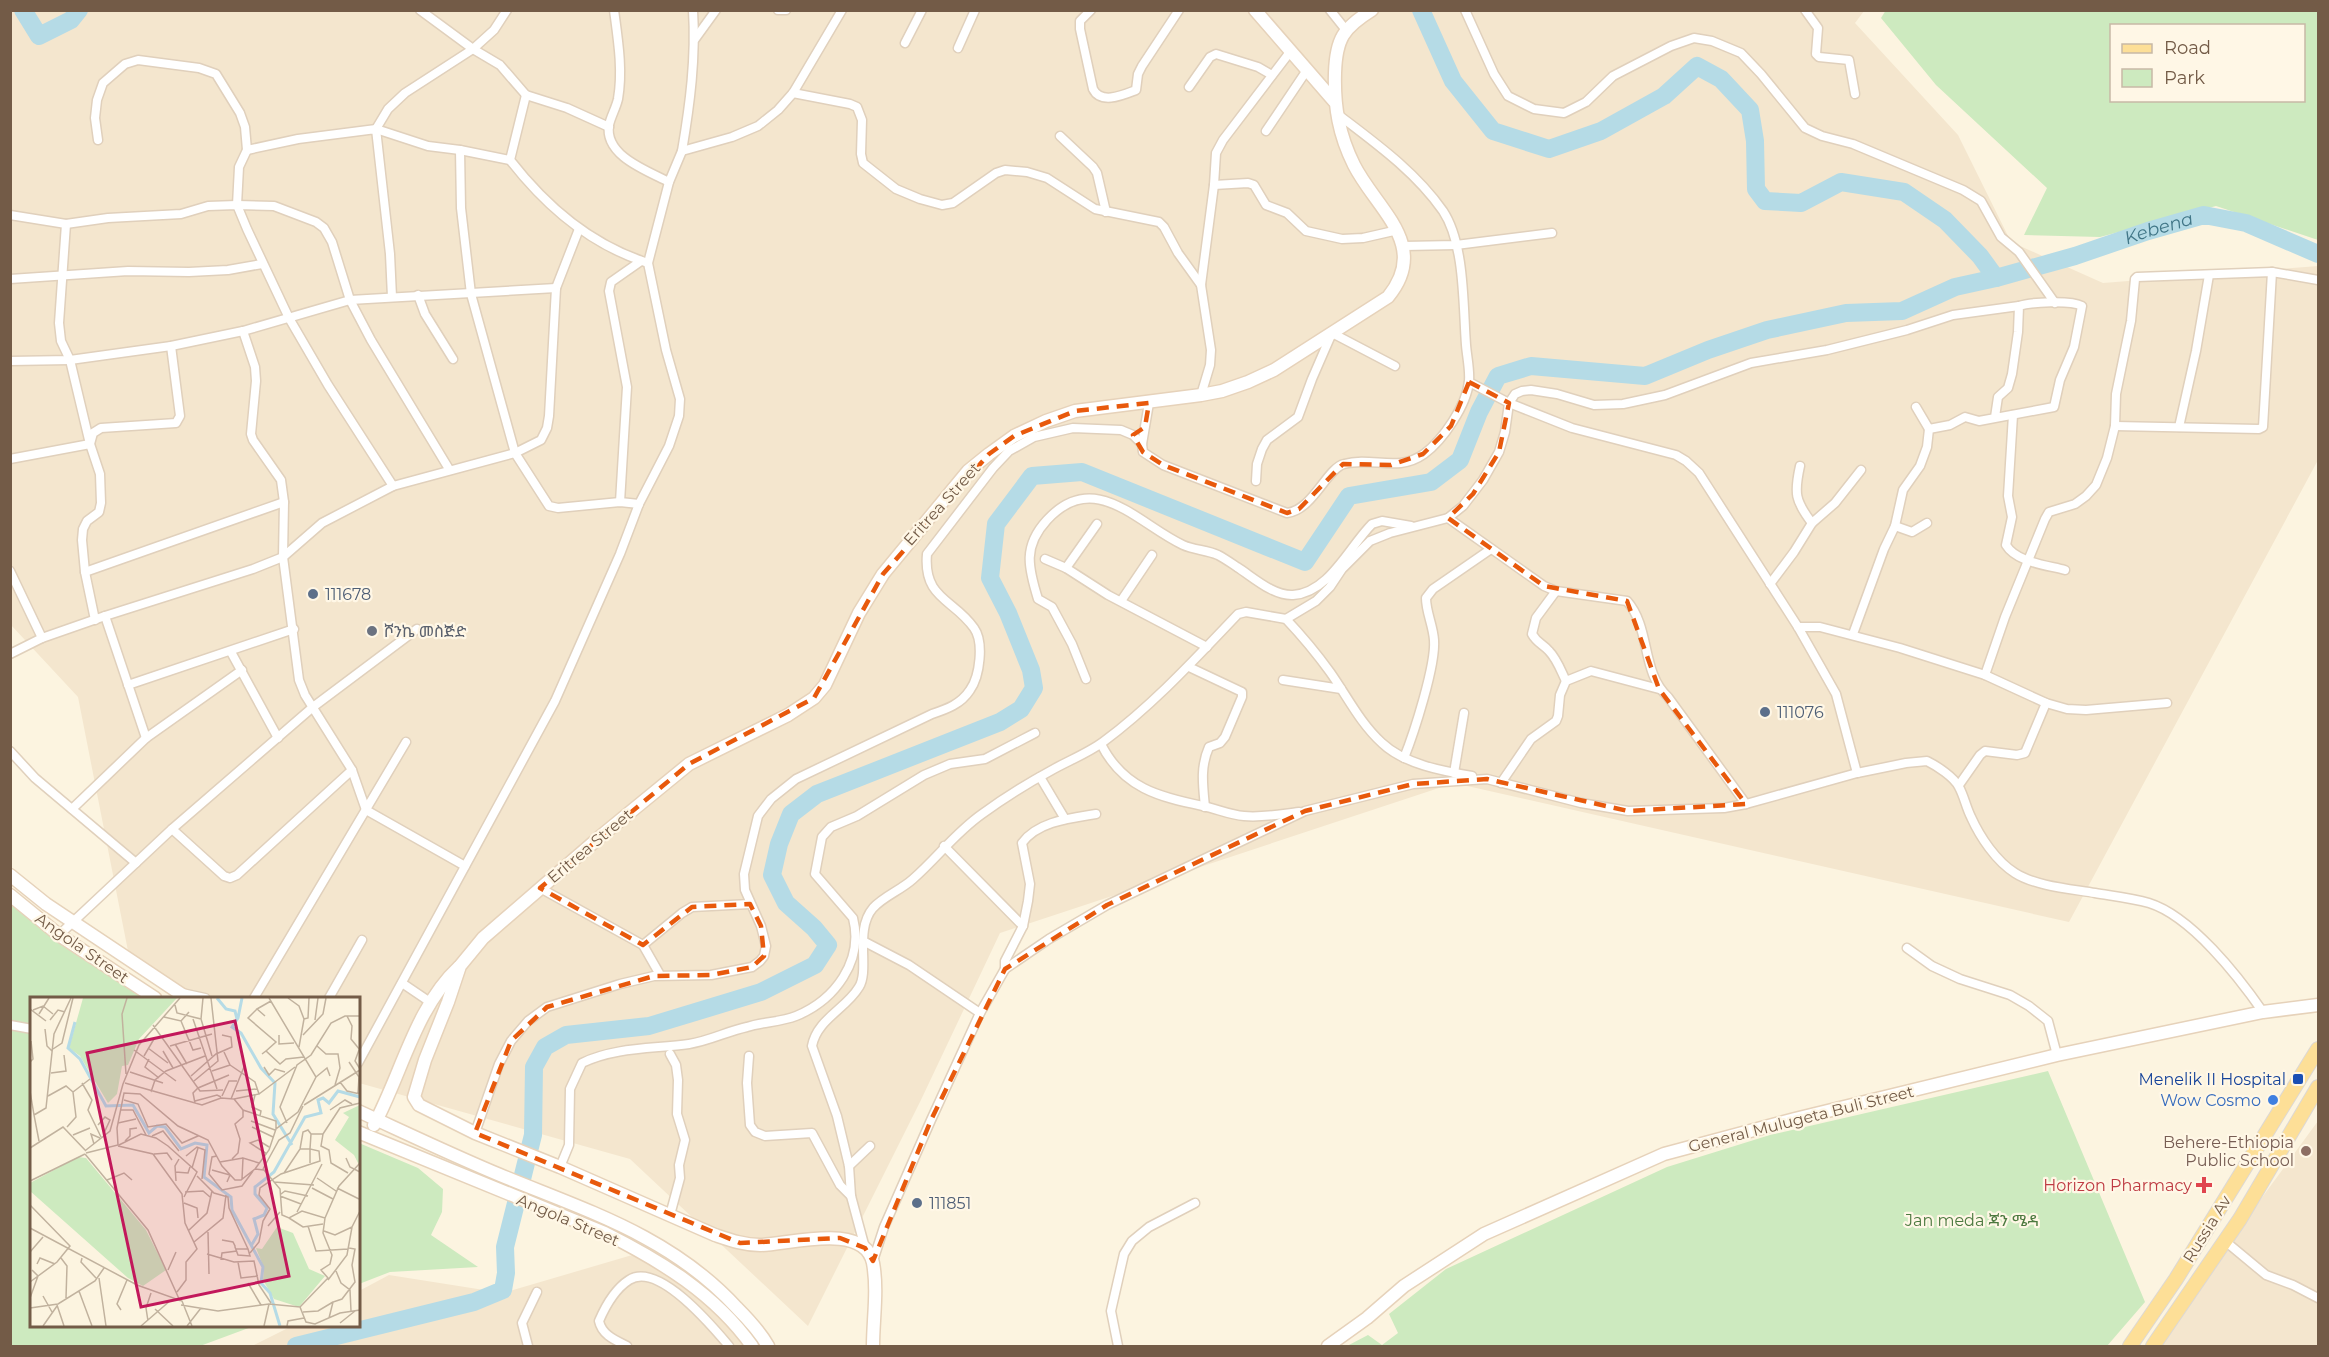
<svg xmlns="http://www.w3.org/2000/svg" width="2329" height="1357" font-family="Montserrat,'Noto Sans Ethiopic',sans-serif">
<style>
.residential{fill:#f4e6ce}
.green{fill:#cdeabf;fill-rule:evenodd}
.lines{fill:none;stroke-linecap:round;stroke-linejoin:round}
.river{stroke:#b5dbe6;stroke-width:18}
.street-casing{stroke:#e0d0bc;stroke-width:11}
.secondary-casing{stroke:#e6d2ba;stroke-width:15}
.primary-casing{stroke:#ddd8d3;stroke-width:16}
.street{stroke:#fff;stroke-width:8}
.secondary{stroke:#fff;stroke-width:12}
.primary{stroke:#fddf97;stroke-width:14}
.marked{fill:none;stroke:#e8590c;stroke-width:4.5;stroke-dasharray:12 8;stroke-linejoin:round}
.service-dot{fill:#5c6f8a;stroke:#fff7e6;stroke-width:2}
.worship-dot{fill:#6b7280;stroke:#fff7e6;stroke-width:2}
.transit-dot{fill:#1a4fb4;stroke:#fff7e6;stroke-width:2}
.shop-dot{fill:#3f7fe0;stroke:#fff7e6;stroke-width:2}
.education-dot{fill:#8d6e63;stroke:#fff7e6;stroke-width:2}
.health-dot{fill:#e0444e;stroke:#fff7e6;stroke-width:2}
.labels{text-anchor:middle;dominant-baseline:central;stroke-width:4.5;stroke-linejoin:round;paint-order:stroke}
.street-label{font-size:16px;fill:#735b47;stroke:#fff7e6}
.service-label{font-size:16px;fill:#4e5e75;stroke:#fff7e6;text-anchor:start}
.worship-label{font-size:16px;fill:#5b616d;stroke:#fff7e6;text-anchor:start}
.transit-label{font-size:16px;fill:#164399;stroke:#fff7e6;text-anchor:end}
.shop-label{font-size:16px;fill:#366cbe;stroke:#fff7e6;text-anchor:end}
.education-label{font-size:16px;fill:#785e54;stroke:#fff7e6;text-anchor:end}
.health-label{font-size:16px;fill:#be3a42;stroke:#fff7e6;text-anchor:end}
.park-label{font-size:16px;fill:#4c793f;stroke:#fff7e6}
.water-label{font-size:18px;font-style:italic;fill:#417687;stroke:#fff7e6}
.inset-river{fill:none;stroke:#b5dbe6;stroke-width:3}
.inset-road{fill:none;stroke:#c1b29e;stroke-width:1.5}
.view{fill:#c2185b;fill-opacity:0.15;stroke:#c2185b;stroke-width:3}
.inset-edge{fill:none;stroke:#735b47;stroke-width:3}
</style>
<rect width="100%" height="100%" fill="#fcf4e0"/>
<g class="residential">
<path d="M11,11H1864L1855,23L1958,135L2011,242L2103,283L2318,266V460L2069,922L1454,783L1000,933L920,1102L808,1326L630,1159L359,1083L358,998H193L128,951L78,697L11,625Z"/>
<path d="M2318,1121V1346H2153L2280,1173Z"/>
<path d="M656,1248L749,1346H252L292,1326H358L359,1291L389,1275L503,1293Z"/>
</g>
<g class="green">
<path d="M1886,10L2318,11V240L2216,206L2100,237L2024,235L2047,188L1936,85L1881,18ZM2112,26H2304V100H2112Z"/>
<path d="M10,904L40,928L151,998H32V1326H254L200,1346H11Z"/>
<path d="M2048,1071L2145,1302L2107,1346H1347L1368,1335L1382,1345L1398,1333L1389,1314L1446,1269L1667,1167L1770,1135Z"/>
<path d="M359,1143L418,1168L443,1189L442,1212L431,1235L478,1267L390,1272L359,1284Z"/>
</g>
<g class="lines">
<g class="river">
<path d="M23,10L39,36L71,20L79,10"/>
<path d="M1421,10L1453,81L1493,131L1549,149L1601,131L1664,96L1697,66L1721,79L1750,110L1755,141L1756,189L1765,201L1801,203L1841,182L1904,192L1945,220L1980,256L1996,278"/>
<path id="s1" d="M296,1346L474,1302L503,1290L506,1273L505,1247L533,1135L534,1067L545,1047L566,1035L649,1026L761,992L815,965L828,945L814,928L786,903L772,875L779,844L791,814L817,794L1000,722L1021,709L1034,688L1031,670L1008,613L990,578L996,524L1032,476L1082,472L1305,562L1349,496L1431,482L1460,460L1479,412L1498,376L1531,366L1645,376L1708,350L1767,330L1846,313L1902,311L1955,287L1996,278L2075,256L2148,231L2204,215L2246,223L2318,254"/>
</g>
<g class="street-casing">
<g id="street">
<path d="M420,10L473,49L500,65L526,95L567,108L609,127"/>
<path d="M507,10L494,30L473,49L405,93L388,109L376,129L428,146L460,150L510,160"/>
<path d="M614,10C618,40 623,70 618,99C616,108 611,116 609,125C604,156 648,171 669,182"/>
<path d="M778,10H786"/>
<path d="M1091,10L1080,21V29L1093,89C1101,105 1123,95 1136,90L1138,74L1142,66L1179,10"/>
<path d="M1330,10L1346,30"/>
<path d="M1465,10L1494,74L1508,96L1534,109L1564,113L1586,102L1613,76L1671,46L1694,38L1712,41L1741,53L1761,74L1805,128L1822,136L1853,144L1963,190L1981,201L2001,237L2019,252L2055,303"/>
<path d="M1805,10L1818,28L1816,54L1819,57L1849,60L1855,94"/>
<path d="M695,39L716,10"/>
<path d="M905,43L922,10"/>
<path d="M958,48L975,10"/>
<path d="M1290,52L1223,140L1216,153L1214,185L1248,183L1254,185L1266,205L1287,213L1306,231L1342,239L1363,238L1398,230"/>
<path d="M1189,87L1210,57L1216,54L1258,67L1272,75"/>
<path d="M793,93L850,104L857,107L862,120L861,154L863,163L896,189L920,199L942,205L953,203L996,173L1005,170L1027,172L1047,178L1095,209L1159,222L1164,227L1178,253L1201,285"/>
<path d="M526,95L510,160C545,205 590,244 645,262"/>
<path d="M1266,131L1307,70"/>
<path d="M1060,136L1093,167L1097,173L1106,212"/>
<path d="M98,140L95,118L97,100L103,83L125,64L138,60L199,68L216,74L240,113L245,127L247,150L239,167L237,205L247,229L289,318L328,385L393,486"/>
<path d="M247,150L298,139L376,129L390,254L392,297"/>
<path d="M460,150L461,208L471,294L515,453L549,506L558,508L620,502L639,504"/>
<path d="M682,151C690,104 696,58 693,10"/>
<path d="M10,215L66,224L108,218L181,214L208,206L237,205L274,206L316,222L324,228L332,242L350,300L371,340L449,469"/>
<path d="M66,224L59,323L61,341L70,360L90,444L100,474L101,503L99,512L87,521L83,529L82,540L85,572L95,620"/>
<path d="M1404,246L1456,245L1552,233"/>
<path d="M10,279L128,271L189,272L228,270L262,264"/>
<path d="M418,295L425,314L453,359"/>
<path d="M243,331L255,367L256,381L251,434L253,440L281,480L284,502L283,557L299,680L305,695L352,770L366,810L465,866"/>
<path d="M10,361L70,360L171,346L243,331L350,300L556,288"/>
<path d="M1469,382L1509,403L1572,428L1676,455L1686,461L1699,473L1798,627L1836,694L1857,773"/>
<path d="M1201,395L1210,365L1211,350L1201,285L1214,185"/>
<path d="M1149,403L1142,444L1143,452L1163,465L1287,513C1313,510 1327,468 1344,464C1373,456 1397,473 1424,454C1443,440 1467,405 1469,381C1470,370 1467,357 1466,345C1463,306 1465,244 1443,211C1415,171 1374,142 1336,113"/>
<path d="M1916,407L1929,429"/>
<path d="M2013,415L2008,496L2012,517L2006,545C2016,562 2046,565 2065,570"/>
<path d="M2115,426L2259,429L2263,427L2272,272"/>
<path d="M2179,427L2196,351L2209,275"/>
<path d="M10,459L90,444L93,433L101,428L176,423L180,416L171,346"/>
<path d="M1800,466C1794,493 1795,501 1812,523"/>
<path d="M1256,481L1257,464L1262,449L1267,440L1298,417L1312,379L1332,333L1395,366"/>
<path d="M620,502L627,387L609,291L611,282L641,261"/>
<path d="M1448,518L1544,586L1556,591L1627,601C1651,628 1641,673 1668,697L1746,804"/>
<path d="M1895,526L1903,490L1920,466L1927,447L1929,429L1950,425L1965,417L1979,421L2054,407L2060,380L2074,347L2082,306C2071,300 2031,302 2019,306L2018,332L2012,374L2008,388L1998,397L1995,417"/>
<path d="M1045,559L1066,568L1108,595L1207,647"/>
<path d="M1066,568L1097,524"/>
<path d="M10,571L42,638"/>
<path d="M85,572L284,502"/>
<path d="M1770,584L1794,552L1812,523L1835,503L1861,470"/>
<path d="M1556,591L1536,618L1532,634C1537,643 1543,644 1549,651C1557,659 1561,671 1566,681"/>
<path d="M1121,601L1152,555"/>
<path d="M105,616L146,738"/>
<path d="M1286,619L1316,601L1330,587L1342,569L1370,541L1390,533L1448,518L1463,506L1483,480L1499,452L1505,432L1509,403L1515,394L1522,391L1531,390L1557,394L1594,405L1623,404L1665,395L1751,363L1827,350L1907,330L1953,315L2019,306"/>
<path d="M1798,627H1820L1900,648L1985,675L2046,703L2067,709L2086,710L2167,703"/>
<path d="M1853,634L1884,549L1895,526L1912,532L1927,523"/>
<path d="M231,652L278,738"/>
<path d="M10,654L42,638L105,616L253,569L283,557L322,523L393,486L515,453L541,440L547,428L549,416L556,288L579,229"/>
<path d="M1189,667L1242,692V697L1225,737L1220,743L1209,747C1200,767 1203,786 1205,807"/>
<path d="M1985,675L2005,617L2045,519L2049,512L2075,504L2086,496L2096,485L2107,458L2115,426L2116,394L2131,321L2135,279L2137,277L2272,272L2318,280"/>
<path d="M1086,679L1072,644L1052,607L1038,599C1028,567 1023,546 1047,520C1095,468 1138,524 1183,545C1194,550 1207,550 1218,555C1224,558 1231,563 1237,567C1253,577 1273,596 1293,595C1329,593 1349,547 1372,524L1382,521L1411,526"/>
<path d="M1283,680L1341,689"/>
<path d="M128,685L294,629"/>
<path d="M1101,744C1123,788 1159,797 1203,806C1217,809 1230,815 1244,816C1262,818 1281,814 1299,812"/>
<path d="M10,751L35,778L136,863"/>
<path d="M1404,758C1414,733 1436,665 1434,640C1433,625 1426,612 1426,598L1433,589L1491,549"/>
<path d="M1454,773L1464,713"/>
<path d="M1040,777L1065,819"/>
<path d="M1501,783L1531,739L1556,721L1558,716L1560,695L1566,681L1591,671L1659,689"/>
<path d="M1959,785L1980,755L1985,751L2017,755L2025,753L2046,703"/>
<path d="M72,809L146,738L242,670"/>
<path d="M172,829L224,876L230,878L237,875L352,770"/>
<path d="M944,846L1023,926"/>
<path d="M540,888L643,945L659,973"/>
<path d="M59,935L172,829L313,707L417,629"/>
<path d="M863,941L909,965L980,1013"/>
<path d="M643,945L682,913L692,907L750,904"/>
<path d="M1907,948L1932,966L1960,979L2010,995L2029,1006L2048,1021L2057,1055"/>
<path d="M1005,969V961L1023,926L1028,901L1030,884L1022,843C1038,821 1072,818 1096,814"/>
<path d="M402,983L430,1002"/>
<path d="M182,993L205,998"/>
<path d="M254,998L406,742"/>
<path d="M329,998L362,940"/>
<path d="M10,1025L32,1029"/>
<path d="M670,1054L676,1065L678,1080L677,1114L685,1140L679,1165L680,1178L670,1215"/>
<path d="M749,1056L747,1083L750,1125L755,1132L765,1136L812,1133L840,1185L851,1196"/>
<path d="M358,1063L555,701L620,554L639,504L669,446L679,416L680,399L666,350L648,263L669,182L682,151L732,137L758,126L778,110L793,93L842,10"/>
<path d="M475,1133L499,1064L511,1041L528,1021L547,1007L620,984L654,976L711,975L752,967L760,961L764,956L766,946L761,926L745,890L744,874L758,816L771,799L796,779L932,714C947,709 961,704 970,690C980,676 984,642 974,628C954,599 923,599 927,554L993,468L1009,451L1034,437L1073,428L1121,430L1133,435L1142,444"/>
<path d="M849,1166L870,1146"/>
<path d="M560,1167L569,1145L570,1089L582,1063C615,1047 653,1049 689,1044C709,1041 728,1031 747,1027C762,1022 781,1022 796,1016C835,1000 864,961 853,918L815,874L822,837L831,827L857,816L924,775L950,764L985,759L1035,733"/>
<path d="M2225,1241L2266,1275L2293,1285L2318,1298"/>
<path d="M865,1248L851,1196L849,1166L837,1116L812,1046C817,1019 846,1009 859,987C870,970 854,930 873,908C884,896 901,890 913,879C938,857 955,833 982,814C1004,798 1028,783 1052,770C1068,761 1088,753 1103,742C1153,705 1195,659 1238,614L1246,612L1286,619C1302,636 1317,654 1330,672C1347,696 1360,723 1382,743C1404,764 1442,771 1472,776"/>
<path d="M873,1261L884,1227L931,1120L980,1013L1005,969L1049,939L1107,905L1305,811L1413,784L1487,779L1581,803L1628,811L1724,808L1746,804L1857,773L1906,763L1927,761C1937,766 1954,777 1959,787C1964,796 1966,807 1971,817C1980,837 1996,861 2015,873C2035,886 2072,889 2095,893C2113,896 2132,898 2149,903C2191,916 2238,976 2263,1012"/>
<path d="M528,1346L522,1323L537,1292"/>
<path d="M627,1346C615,1340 602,1335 599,1321C605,1307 615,1289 629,1280C658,1261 713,1327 729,1346"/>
<path d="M1118,1346L1111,1311L1124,1254L1132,1241L1149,1227L1195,1203"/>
</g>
</g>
<g class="secondary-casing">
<g id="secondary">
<path d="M1255,10L1334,101"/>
<path d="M10,875L46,904L187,998"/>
<path d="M10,895L59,935L155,998"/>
<path d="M358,1111C406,1133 452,1155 500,1175C587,1211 671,1236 737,1308C749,1320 760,1332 768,1346"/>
<path d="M374,1125C402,1073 415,1008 459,967"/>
<path d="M358,1132L605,1233C661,1261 715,1294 752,1346"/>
<path d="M873,1346C873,1320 878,1290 873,1263C865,1221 787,1245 760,1245C744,1245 730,1240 715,1235L560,1167L475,1133L419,1105L414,1097L425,1060L448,1002L460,966L483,938L601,836L689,764L788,715L814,698L825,685L859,613L883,574L968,471L989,454L1014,436L1046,421L1075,411L1201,395L1222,391L1248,382L1274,370L1388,297C1431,245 1376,209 1354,165C1339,135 1334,107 1335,73C1336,39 1343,28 1372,10"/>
<path d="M1328,1346L1367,1318L1404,1286L1484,1234L1664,1154L1795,1119L2057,1055L2263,1012L2318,1005"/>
</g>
</g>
<g class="primary-casing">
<g id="primary">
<path d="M2130,1346L2176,1279L2318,1049"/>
<path d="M2153,1346L2240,1219L2318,1087"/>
</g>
</g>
<use href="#street" class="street"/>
<use href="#secondary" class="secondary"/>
<use href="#primary" class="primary"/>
</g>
<path class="marked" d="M1469,382L1509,403L1499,452L1473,494L1448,518L1544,586L1627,601L1659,689L1746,804L1628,811L1487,779L1413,784L1305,811L1107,905L1005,969L931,1120L873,1261L865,1248L840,1238L740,1243L475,1133L511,1041L547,1007L654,976L711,975L752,967L764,956L761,926L750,904L692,907L643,945L540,888L689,764L814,698L883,574L989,454L1014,436L1075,411L1149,403L1145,427L1133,435L1143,452L1163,465L1287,513L1299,509L1343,464L1391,465L1423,454L1451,426Z"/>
<g class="service-dot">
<circle cx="313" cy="594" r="6"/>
<circle cx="1765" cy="712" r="6"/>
<circle cx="917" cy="1203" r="6"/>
</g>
<circle class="worship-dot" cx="372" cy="631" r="6"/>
<rect class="transit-dot" x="2292" y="1073" width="12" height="12" rx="3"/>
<circle class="shop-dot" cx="2273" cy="1100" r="6"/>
<circle class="education-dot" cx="2306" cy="1151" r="6"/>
<path class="health-dot" d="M2201 1176h6v6h6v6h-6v6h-6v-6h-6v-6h6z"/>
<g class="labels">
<g class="street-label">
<text transform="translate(942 504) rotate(-48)">Eritrea Street</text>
<text transform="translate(590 846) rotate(-40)">Eritrea Street</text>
<text transform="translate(82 948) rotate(35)">Angola Street</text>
<text transform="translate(1801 1119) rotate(-14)">General Mulugeta Buli Street</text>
<text transform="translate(568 1220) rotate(23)">Angola Street</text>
<text transform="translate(2207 1229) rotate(-58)">Russia Av</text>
</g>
<g class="service-label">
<text x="325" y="594">111678</text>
<text x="1777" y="712">111076</text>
<text x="929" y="1203">111851</text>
</g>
<g class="worship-label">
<text x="384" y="631">ሾንኬ መስጅድ</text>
</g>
<g class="transit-label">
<text x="2286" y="1079">Menelik II Hospital</text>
</g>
<g class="shop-label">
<text x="2261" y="1100">Wow Cosmo</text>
</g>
<g class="education-label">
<text x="2294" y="1142">Behere-Ethiopia<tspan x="2294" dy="18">Public School</tspan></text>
</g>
<g class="health-label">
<text x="2192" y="1185">Horizon Pharmacy</text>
</g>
<g class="park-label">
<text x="1972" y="1220">Jan meda ጃን ሜዳ</text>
</g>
<g class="water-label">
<text stroke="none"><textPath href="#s1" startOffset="2709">Kebena</textPath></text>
</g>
</g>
<g transform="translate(30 997)">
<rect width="330" height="330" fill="#fcf4e0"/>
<path d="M53,1H147L109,42L98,68L92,69L87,97L78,106L50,59L39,51ZM330,108V170L324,158L305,143L319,120L313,116ZM48,160L56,161L116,233L136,273L113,289L98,281L0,194V186ZM247,230L263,236L279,272L295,279L269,310L244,302L233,283L234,271L226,251L232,252Z" fill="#cdeabf"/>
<path class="inset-river" d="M187,1L196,12L205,14L207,22M212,1L208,21L202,30L211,36L231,71L245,86L243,117L262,148M45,25L38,51L50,62L76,109L103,108L119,136L127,129L135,130L151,152L165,146L177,148L174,180L201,200L202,213L233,270L231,286L240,296L250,329M221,249L228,237L224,222L234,218L237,211L225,197V190L244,175L275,120L291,116L288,103L293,101L299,106L308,94L330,100"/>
<path class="inset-road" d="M258,1L269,9L274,22L269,50M145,8L147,16L171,22L173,1M0,12L16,24M227,12L218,21L246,45L236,54M3,13L13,9L23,17M9,17L19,1M235,19L227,12L241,4M317,19L322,29L321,42L330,53M134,20L151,24L159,15M163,22L187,92M171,22L182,59M274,22L278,21L279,1M20,23L28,13L35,15M285,23L288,1M151,24L163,53L171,51M123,28L170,94L193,93M15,32L17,49L22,54M249,38V47L264,46M273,38L293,17L296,1M145,47L157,67M140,49L182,37M287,49L296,57H308L310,71L305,88M118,51L138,66M23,52L32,46L43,1M104,53L146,84M329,53L325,64L330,72M133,54L143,71M232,57L236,54L250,67L256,62L274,60M114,59L124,42M119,62L115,70L129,81M0,65L3,62L1,44M319,65L329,80L328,96M200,68L225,85L229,97L204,102M234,70L239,78L245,72L255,75M182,74L200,68L194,55M100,75L133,86M21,76L36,74L34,58M96,77L92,17L97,1M161,79L186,57L202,50L201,40L192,38M286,80L297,71L300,79M164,84L188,64L181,1M310,85L317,94L330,97M52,86L62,103L58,113L71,140M95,86L172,108L191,101L204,102L213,113L246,124V132M0,94L4,118M206,94L227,92M121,95L125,83L136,74L175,59M229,97L265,70M225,98L222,110L231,114L230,119M18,99L36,89L43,95M192,99L199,84H207M201,102L214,70L212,55M94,103L108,107L118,130L136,127L152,146L168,139M165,104L187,98L191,100M165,106L163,96L168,91L199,78M274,108L330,73M91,113H103L116,138M300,113L315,103L322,107M221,124L245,133M88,126L106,122M257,126L250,110L267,68L281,58L301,26L315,19H330M68,128L75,120L80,123L74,136M37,130L46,120L43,95L60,82M222,130L243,140M293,137L310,111L330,106M43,138L60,131M122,139L133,134L149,154M9,144L4,118L16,111L24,37L41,1M95,144L100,139V132L107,131M64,147L61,137L70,141M89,148L111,137L126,141L138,149L167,175L154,200M88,149L123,157L152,197L155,226L167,252L156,265V283L147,295M0,151L33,130L56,154M270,152L273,135L278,133L281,137M56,153L80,134L93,87L109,48L150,1M56,156L88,148L87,131L94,96L110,97L148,129L178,143L192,169L205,183H211L225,172L234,173L250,192L252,218L259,221L272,214L295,221L293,236L302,258L300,267L291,273L298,281L270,310L239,307L188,314L151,308M55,157L118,233L150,304M124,157L137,156L142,163M237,157L220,146L228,143L239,150M156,159L167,150L175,153L172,182M187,159L182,160L179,177L192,193L212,189L223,174M316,161L320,170L330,175M202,162L208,156L210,142L205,127L213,120V113M190,165L213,161M162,171L168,151M225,172L239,153L246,132L268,115L286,80L239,1M233,172L249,143L260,136L273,109M182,173L200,178L197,185M145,175L158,176L160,170M254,176L270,152H280V166M167,179L184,196L198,200L199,211L218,252M287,181L306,194M212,182L213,161L229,166M77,183L94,176L102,183M0,184L55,157M146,184L145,169L149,162M244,185L284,188M282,191L303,202M307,191L329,202M155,195L173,194L180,200M251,197L255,194L278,199M250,199L271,207M154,206L167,211L168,221M0,208L40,249L27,265L0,285M267,215L292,167M259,221L273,230L293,227M295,221L309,189L330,166M238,229L250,215M278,229L286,254L318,252M0,231L107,288L152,304L162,329M158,234L177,216L182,194M294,234L305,238L322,230M178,235L179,277M192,243L203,245L205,249V250L208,258L220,259L218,252H206M164,245L193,221L196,198M0,255L13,240M220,256L229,245L233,224L240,212L229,198L230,191L251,177L290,164L289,154L280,152L281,137H293L291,149L299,153L301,166L318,176M177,257L204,265L224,264L229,288L241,306M31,261L37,269L36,301M52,261L51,265L66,281M191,263L192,256L207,254M208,265L211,281L228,279M7,267L10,261L25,267M138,273L146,255M306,274L311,286L320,293L321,314M69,281L76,329M298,283L317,258L322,230L330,214M218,286L231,308M49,294L62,329M13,299L22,315M0,301L8,279L2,273M27,308L34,329M270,310L276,325L285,327L310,316L330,313M0,311L28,307L65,284L74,271M125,312L143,329M91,313L87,307L97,283M273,315L288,314L303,305M299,321L303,305L312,302L325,285L322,268L325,252L319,251M118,324L116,311L121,296M310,326L325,314M13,329L27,309M111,329L141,303M157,329L171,311M234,329L239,307M257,329L258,324L274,321"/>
<path class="view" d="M205,24L259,279L111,310L57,56Z"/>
<rect width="330" height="330" class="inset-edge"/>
</g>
<rect width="2329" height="1357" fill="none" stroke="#735b47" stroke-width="24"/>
<rect x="2110" y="24" width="195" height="78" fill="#fff7e6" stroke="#c7b9a6" stroke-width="1.5"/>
<rect x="2122" y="44" width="30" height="9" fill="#fddf97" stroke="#c7b9a6" stroke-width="1.5"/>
<text x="2164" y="54" font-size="18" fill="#735b47">Road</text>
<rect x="2122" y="69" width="30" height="18" fill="#cdeabf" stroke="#c7b9a6" stroke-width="1.5"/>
<text x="2164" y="84" font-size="18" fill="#735b47">Park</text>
</svg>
